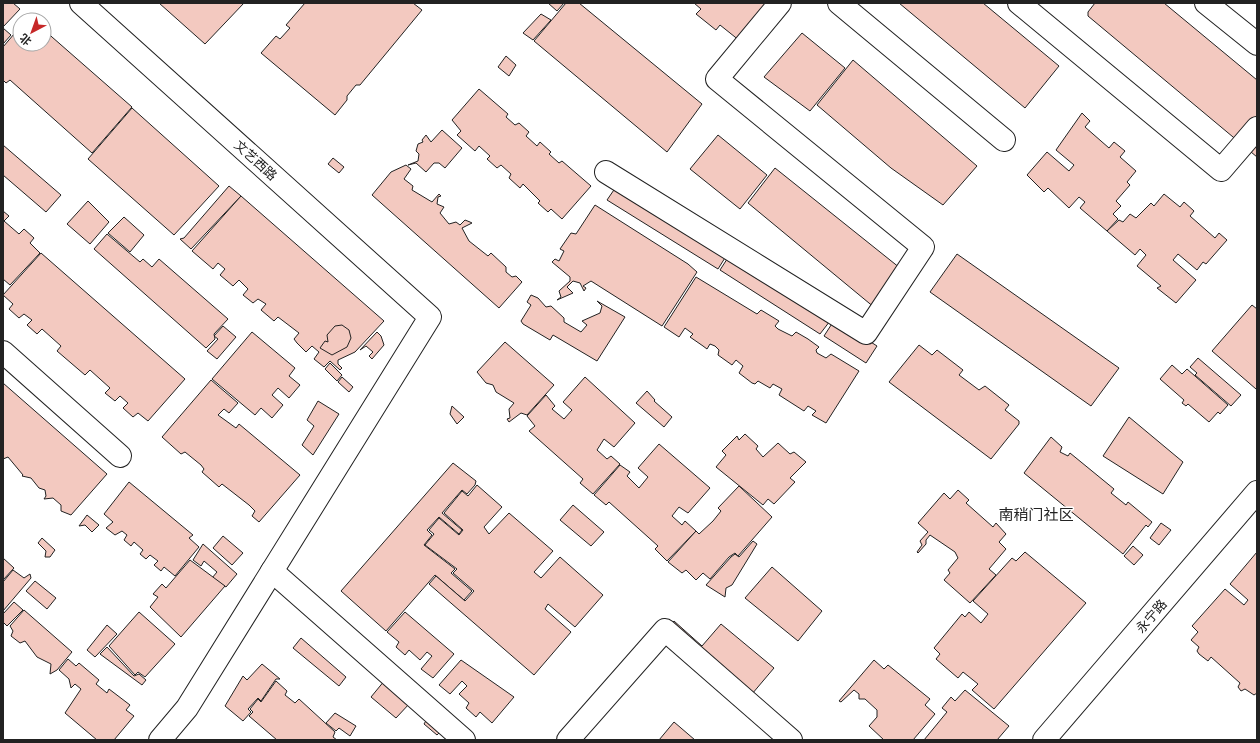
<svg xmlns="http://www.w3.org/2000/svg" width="1260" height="743" font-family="'Exo 2','Noto Sans SC',sans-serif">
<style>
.building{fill:#f3c9c0;stroke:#222}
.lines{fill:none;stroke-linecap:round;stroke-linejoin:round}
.minor-casing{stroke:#222;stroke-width:24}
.minor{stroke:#fff;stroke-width:22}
.labels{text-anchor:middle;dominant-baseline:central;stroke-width:3;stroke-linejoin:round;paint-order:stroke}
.street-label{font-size:13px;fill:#222;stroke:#fff}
.quarter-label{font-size:15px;fill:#222;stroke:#fff}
</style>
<rect width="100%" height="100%" fill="#fff"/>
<g class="building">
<path d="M3,3H13L20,9L3,27Z"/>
<path d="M159,3H244L205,44Z"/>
<path d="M305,3H413L422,10L360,85H356L347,96V100L335,115L261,53L276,36L280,39L290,28L286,25Z"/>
<path d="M548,3H564L557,11Z"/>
<path d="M566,3H579L702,104L667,152L534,41Z"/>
<path d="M694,3H771L740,41L720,25L716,30L696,14L701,9Z"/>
<path d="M899,3H983L1059,66L1025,108Z"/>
<path d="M1095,3H1164L1257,80V157L1088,16V12Z"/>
<path d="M541,14L551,20L533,40L523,33Z"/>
<path d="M20,27V44H44V30L132,107L92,153L10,80L6,83L3,80V47Z"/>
<path d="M3,28L11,35L3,44Z"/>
<path d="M802,33L845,68L810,111L764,77Z"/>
<path d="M506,56L516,65L509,76L498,67Z"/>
<path d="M853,60L977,166L943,205L891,168L817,105Z"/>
<path d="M479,89L508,114L506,117L515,125L519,123L529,132L526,136L537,146L540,142L551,152L549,154L559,163L562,161L591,186L562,219L551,209L548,212L538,203L540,201L523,184L520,188L509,178L511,174L501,165L497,168L487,159L490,156L479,146L475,151L457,135L461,131L452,120Z"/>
<path d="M132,108L219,186L174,235L88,159Z"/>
<path d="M1082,113L1090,121L1085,127L1109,148L1114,142L1125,151L1120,157L1136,171L1127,182L1130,185L1116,201L1121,206L1113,214L1118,219L1107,231L1080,208L1085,202L1079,197L1069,208L1048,188L1044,192L1027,175L1047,152L1069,171L1074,165L1056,150Z"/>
<path d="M442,130L462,148L445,168L439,163H434L426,172L416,163L408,165L418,161L419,154L416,151L418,144L423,142L422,140L426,135L431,142Z"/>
<path d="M718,135L767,175L740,209L690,169Z"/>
<path d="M3,145L61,195L46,212L3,175Z"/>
<path d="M333,158L344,167L339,173L328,164Z"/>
<path d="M406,165L411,169L404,179L413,186L412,190L432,202L439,194L441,196L438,197L437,204L444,207L440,213L449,224L456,222L460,225L465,220L470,222L472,223L462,228L469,241L488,256L491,253L506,267V272L512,277L516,276L522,282L499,308L372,195L391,172Z"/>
<path d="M775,168L905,272L875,308L748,203Z"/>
<path d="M618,184L728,253L718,269L607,200Z"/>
<path d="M229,186L241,196L191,249L180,239L184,238Z"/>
<path d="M1164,194L1180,207L1184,202L1194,211L1190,216L1215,238L1219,233L1227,240L1206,264L1203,262L1197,270L1178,254L1173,260L1196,280L1176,303L1157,288L1161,286L1137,266L1146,255L1140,249L1135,255L1107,231L1119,220L1123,222L1130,214L1136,218L1151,203L1154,206Z"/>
<path d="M241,196L384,321L355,352L338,360V364L342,368L340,370L330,361L324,367L314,359L319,352L312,346L306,352L297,343L294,339L299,333L278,317L274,321L261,310L266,304L258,299L253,303L243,295L248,289L239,280L233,286L220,275L225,269L218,263L213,269L192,251Z"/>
<path d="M88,201L109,222L90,244L67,224Z"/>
<path d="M595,205L688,264L697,272L662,326L591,281L583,286L586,288L584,291L580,283L573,281L567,287L573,293L557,300L561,297L559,291L570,281V277L552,262L555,259L559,261L564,251L560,249L571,233L576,234Z"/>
<path d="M3,211L9,216L4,221L19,234L24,229L34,238L30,243L40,253L10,285L3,279Z"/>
<path d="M124,217L144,235L130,252L108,233Z"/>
<path d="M107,234L140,262L143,259L152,267L159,259L228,319L214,334L215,339L206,348L94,249Z"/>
<path d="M41,253L185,379L148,421L138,413L133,417L123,408L128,403L120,396L115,401L105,393L110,388L90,370L85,375L57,351L61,346L42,329L37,334L27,325L32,320L24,314L19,318L9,309L13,304L3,295Z"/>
<path d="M731,253L833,317L820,334L720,270Z"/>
<path d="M957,254L1119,368L1091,406L930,292Z"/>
<path d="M696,277L757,314L761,310L779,321L775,326L778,329L792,336L796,332L808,339L819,347L816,350L817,353L826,358L831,354L859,371L826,423L812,415L816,411L808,406L804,411L779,395L782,389L773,384L770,388L758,381L755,384L752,383L739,373L743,366L736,360L732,365L718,355L719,350L715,346L710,344L707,349L703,346L690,337L693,334L685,328L679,337L664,327Z"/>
<path d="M531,295L538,298L546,307L551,306L564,318V322L581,332L587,325L582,321L600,313L602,306L597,301L625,317L597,361L553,335L550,340L523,324L521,321L531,305L527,302Z"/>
<path d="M1252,305L1257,309V387L1256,389L1212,351Z"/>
<path d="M835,319L877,346L866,363L824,336Z"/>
<path d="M342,325L349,330L351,338L347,347L332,355L320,348L325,341L328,342L327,335L335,326Z"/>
<path d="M223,326L236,337L217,359L207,351L218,339L214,336Z"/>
<path d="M252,332L295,368L289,376L300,385L289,398L278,388L272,395L283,405L272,418L261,408L255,415L212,379Z"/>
<path d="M377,332L381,336L384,345L372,359L369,356L373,352L366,346L360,350Z"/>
<path d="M505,342L554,385L527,415L521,413L509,422L507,419L510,418L509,409L514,403L496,392L493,385L486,383L477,372Z"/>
<path d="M919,345L932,355L937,350L963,370L959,375L979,390L985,386L1009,405L1005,410L1019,421V424L991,459L889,382Z"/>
<path d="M1198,358L1241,395L1231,406L1195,375L1197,373L1190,367Z"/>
<path d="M330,363L342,375L337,381L325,369Z"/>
<path d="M1172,365L1182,374L1187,369L1228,405L1220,414L1218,412L1209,422L1188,404L1186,406L1182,403L1184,400L1160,379Z"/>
<path d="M342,377L353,387L349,392L338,382Z"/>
<path d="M585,377L635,423L614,447L604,439L597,450L607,459L611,456L620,464L593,494L580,483L583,479L529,431L535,426L527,416L546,395L555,406L552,409L564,419L572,410L563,402Z"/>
<path d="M211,380L238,403L229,413L224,409L218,415L236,428L239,424L300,475L259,522L252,516L255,511L249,505L222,484L219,487L202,472L204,469L201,465L185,452L181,454L162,437Z"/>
<path d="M3,383L107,474L71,515L61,511V505L53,498L44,499L46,496L45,490L39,488L31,478L22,476L23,475L8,457L3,459Z"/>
<path d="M647,391L655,400L654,401L672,417L664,427L636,403Z"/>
<path d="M318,401L339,414L313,455L302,445L314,426L307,420Z"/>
<path d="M452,406L464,417L457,424L450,414Z"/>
<path d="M1129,417L1183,462L1163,494L1103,456Z"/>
<path d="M745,434L758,446L756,449L763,457L778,443L790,454L794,452L806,462L790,478L795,482L774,504L768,499L763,505L716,467L726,455L722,451L737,436L739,440Z"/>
<path d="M1051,437L1062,447L1060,452L1068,456L1070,453L1114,489L1111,493L1126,505L1128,502L1152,522L1148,527L1146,525L1123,554L1024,473Z"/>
<path d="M659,444L710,488L688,513L679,507L672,516L682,525L685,521L696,531L667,561L655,549L658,546L609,502L606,505L594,495L620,465L630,472L627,476L639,488L648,477L638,468Z"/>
<path d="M453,463L476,481L475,485L467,494L462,490L442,513L462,530L459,534L439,517L427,530L432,535L424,545L455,569L451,573L472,591L464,600L435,575L386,631L341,591Z"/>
<path d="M129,482L193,535L189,538L199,547L175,576L164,567L161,571L154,565L158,561L150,555L146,559L140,554L143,550L134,542L131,546L124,540L127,535L122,531L115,535L106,528L113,522L104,514Z"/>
<path d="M477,485L502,507L484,527L489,534L509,513L553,551L534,572L541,578L560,557L603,595L575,627L548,604L545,609L571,632L534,675L429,584L436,576L465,601L474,591L453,573L457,569L425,545L434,534L429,530L439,518L459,535L463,530L444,513L462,491L468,496Z"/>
<path d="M739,486L772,517L738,556L735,553L729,557L710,579L703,573L696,580L686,570L682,573L668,562L696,531L699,534L713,521L721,511L718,508Z"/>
<path d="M958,490L969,500L966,503L993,527L996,523L1006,534L999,542L1006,549L989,569L996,575L970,603L944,580L950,573L948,570L958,558L955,552L930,535L926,540V544L918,553L917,552L922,545L920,541L928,532L918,523L944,493L950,499Z"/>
<path d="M573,505L604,532L591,546L560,520Z"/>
<path d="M87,515L99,525L92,532L85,525L79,526Z"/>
<path d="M1161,523L1171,530L1159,545L1150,538Z"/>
<path d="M223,536L243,553L232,565L213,548Z"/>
<path d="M42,538L55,550L50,557H45L46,551L38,543Z"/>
<path d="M753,541L757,544L732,585L726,588L725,597L706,585L731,557L735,554L739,557Z"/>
<path d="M203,544L237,574L226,587L212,578L217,572L204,561L201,566L193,560Z"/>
<path d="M1133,546L1143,555L1134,565L1124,556Z"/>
<path d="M1025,552L1086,603L994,709L972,690L978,684L963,672L958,678L936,659L940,654L934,648L962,614L965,617L969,612L981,623L988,614L973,601L1012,558L1016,561Z"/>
<path d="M1257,552V693L1254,695L1245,689L1241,691L1238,687L1240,683L1211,657L1208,661L1199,654L1197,651L1199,647L1191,640L1198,632L1192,626L1225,589L1244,605L1248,600L1230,584Z"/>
<path d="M3,558L14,568L3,580Z"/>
<path d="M190,560L225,586L181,637L150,607L158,597L153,594L162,584L166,588Z"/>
<path d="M772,567L822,611L798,641L745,598Z"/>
<path d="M13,570L24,578L30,574L31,578L3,611V582Z"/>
<path d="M35,581L56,598L47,609L26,591Z"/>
<path d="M14,602L23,610L7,626L3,622V614Z"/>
<path d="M24,610L72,652L57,670L50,674L51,664L37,657L25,641L20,643L11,636L13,631L10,626Z"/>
<path d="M139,612L175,644L145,677L138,672L135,675L109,646Z"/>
<path d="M405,612L454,654L433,678L421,669L432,656L427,652L420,660L409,650L405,655L396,647L399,642L387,632Z"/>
<path d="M674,621L702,646L721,624L774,668L752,694L666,631Z"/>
<path d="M107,625L117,634L95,657L87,650Z"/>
<path d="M301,638L346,677L339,686L293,648Z"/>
<path d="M107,647L134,676L139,674L146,680L142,685L100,654Z"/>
<path d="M68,659L76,666L79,663L99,680L96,684L107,693L109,689L130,705L126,710L134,716L114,740H97L65,713L81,689L75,684L71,688L69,679L59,670Z"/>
<path d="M461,660L514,697L492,723L480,712L476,717L466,708L469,703L459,694L467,686L462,681L450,694L439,685Z"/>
<path d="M874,660L884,669L888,665L930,699L925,705L935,714L913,740H884L869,726L877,717V710L865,699H859V694L854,690L841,702L839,701Z"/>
<path d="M262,664L280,679H276L261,701L258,698L248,709L251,712L243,721L225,706L243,676L247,680Z"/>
<path d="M385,680L410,703L396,718L371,697Z"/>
<path d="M276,681L287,691L285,695L295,703L299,699L335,732L333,737L337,740H277L249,716L253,712L250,709L258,699L261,702Z"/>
<path d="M965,690L1009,726L997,740H924L947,712L942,708L951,697L955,701Z"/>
<path d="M335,713L356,726L350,736L339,728L336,731L326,723Z"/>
<path d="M427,719L441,731L437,735L424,724Z"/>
<path d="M674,722L695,740H659Z"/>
</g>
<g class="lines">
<g class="minor-casing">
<g id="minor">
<path d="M81,3L430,317L187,708L160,740"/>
<path d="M839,3L1004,140"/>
<path d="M1019,3L1221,170L1257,128"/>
<path d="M1206,3L1257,44"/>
<path d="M606,172L866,333L923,247L717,79L780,3"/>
<path d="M3,352L120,456"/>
<path d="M272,571L464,740"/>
<path d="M568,740L665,630L791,740"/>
<path d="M1044,740L1257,492"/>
</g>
</g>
<use href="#minor" class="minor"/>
</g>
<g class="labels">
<g class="street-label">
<text transform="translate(256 160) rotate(42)">文艺西路</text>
<text transform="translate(1151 616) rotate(-49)">永宁路</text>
</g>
<g class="quarter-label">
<text x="1036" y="514">南稍门社区</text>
</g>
</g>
<rect width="1260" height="743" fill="none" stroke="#222222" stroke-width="8"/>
<g transform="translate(32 32) rotate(221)"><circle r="19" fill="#ffffff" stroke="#a7a7a7"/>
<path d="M0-3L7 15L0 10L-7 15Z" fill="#c62828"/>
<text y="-6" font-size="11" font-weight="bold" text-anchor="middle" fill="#222222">北</text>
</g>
</svg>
